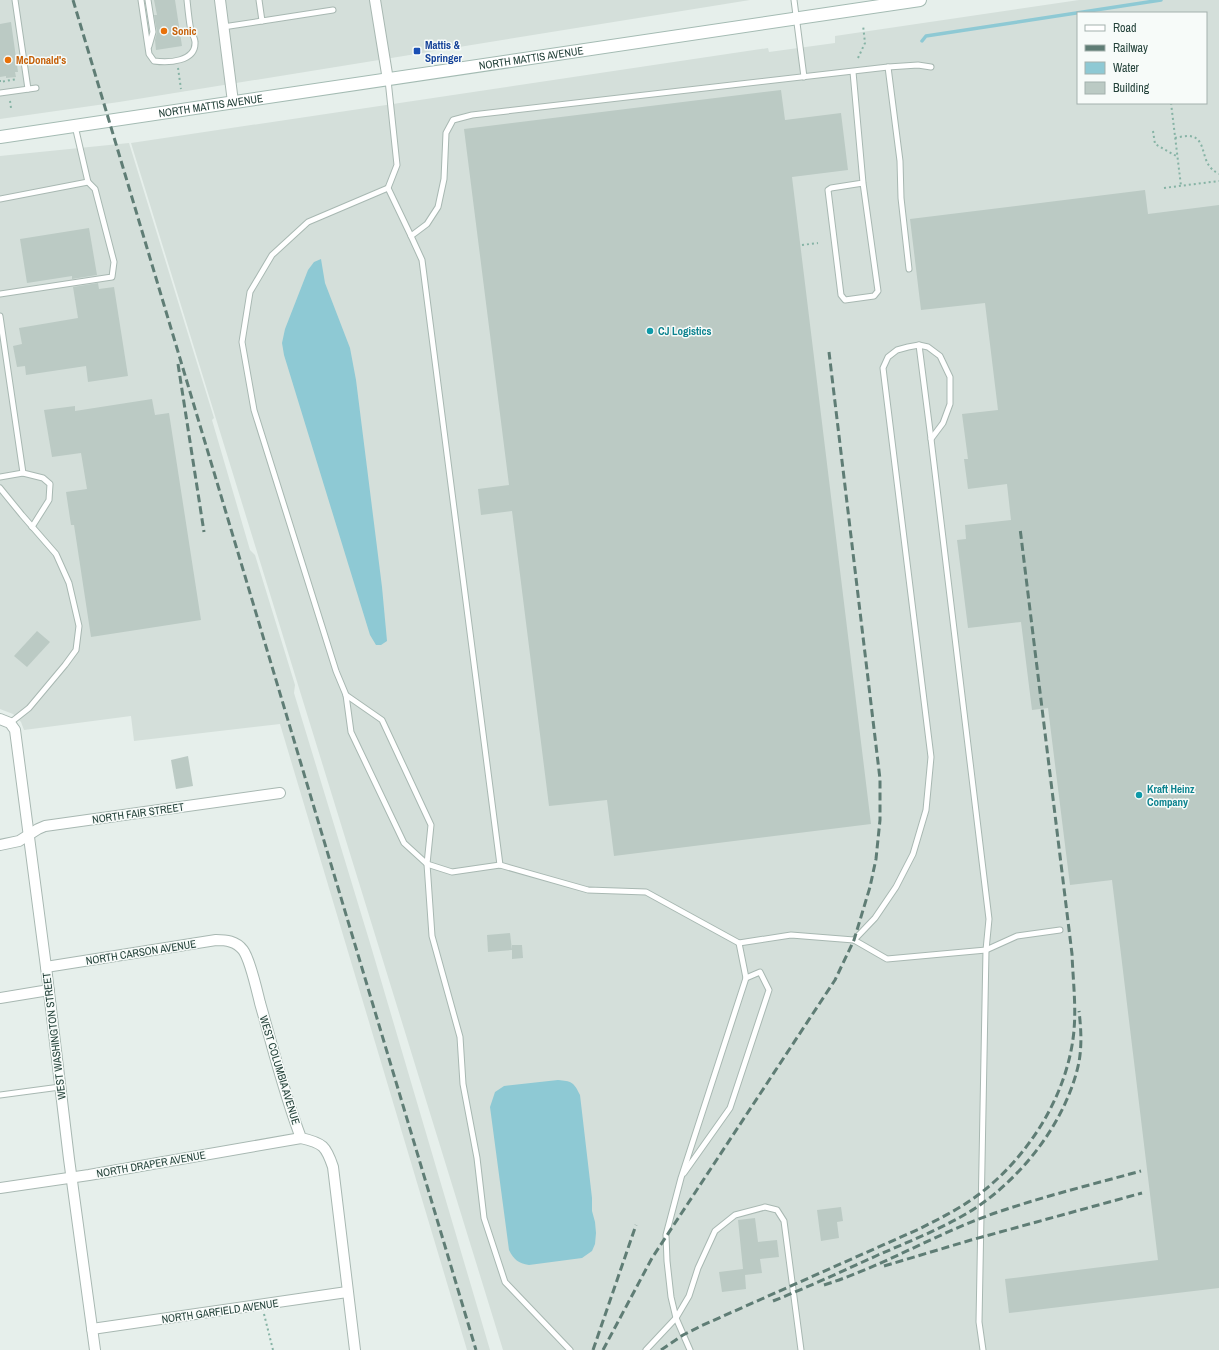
<svg xmlns="http://www.w3.org/2000/svg" width="1219" height="1350" font-family="'Archivo Narrow',sans-serif">
<style>
.built{fill:#d4dfda;fill-rule:evenodd}
.water{fill:#8ec9d4}
.lines{fill:none;stroke-linecap:round;stroke-linejoin:round}
.stream{stroke:#8ec9d4;stroke-width:3.5}
.building{fill:#bbcac4}
.service-casing{stroke:#a8b8b2;stroke-width:7}
.minor-casing{stroke:#a8b8b2;stroke-width:12}
.secondary-casing{stroke:#a4bbb3;stroke-width:14}
.path{stroke:#86b3a5;stroke-width:2;stroke-dasharray:2 3;stroke-linecap:butt}
.service{stroke:#fff;stroke-width:5}
.minor{stroke:#fff;stroke-width:10}
.secondary{stroke:#fff;stroke-width:12}
.rail{stroke:#5f7d75;stroke-width:3;stroke-dasharray:8 4;stroke-linecap:butt}
.food-dot{fill:#e8710a;stroke:#f7fbf9;stroke-width:1.5}
.transit-dot{fill:#1a4fb4;stroke:#f7fbf9;stroke-width:1.5}
.culture-dot{fill:#0f9aa8;stroke:#f7fbf9;stroke-width:1.5}
.labels{text-anchor:middle;dominant-baseline:central;stroke-width:3;stroke-linejoin:round;paint-order:stroke}
.food-label{font-size:11px;font-weight:bold;fill:#c56008;stroke:#f7fbf9;text-anchor:start}
.transit-label{font-size:11px;font-weight:bold;fill:#164399;stroke:#f7fbf9;text-anchor:start}
.street-label{font-size:11px;fill:#24423a;stroke:#f7fbf9}
.culture-label{font-size:11px;font-weight:bold;fill:#0d838f;stroke:#f7fbf9;text-anchor:start}
</style>
<rect width="100%" height="100%" fill="#e6efeb"/>
<g class="built">
<path d="M0,0H750L119,102L0,119Z"/>
<path d="M1079,0H1219V1350H503L131,143L768,48L769,52L835,43V36ZM1078,13H1206V103H1078Z"/>
<path d="M129,143L214,418L212,420L250,550L255,555L295,685L294,693L370,943L490,1350H467L280,724L134,741L131,716L24,730L21,722L13,714L0,709V156Z"/>
</g>
<g class="water">
<path d="M321,259L325,283L350,348L356,380L382,587L387,641L381,645H376L370,635L284,355L282,343L285,329L308,270L314,262Z"/>
<path d="M558,1080C571,1081 574,1082 580,1095L592,1198V1211L595,1222L596,1233L595,1244L592,1251L582,1258L529,1265C518,1263 514,1260 509,1250L490,1107L495,1092L504,1086Z"/>
</g>
<g class="lines">
<path class="stream" d="M922,41L926,36L1161,0"/>
</g>
<g class="building">
<path d="M154,0H175L182,46L156,50L155,40L157,32L154,15H157Z"/>
<path d="M11,22L18,72H15L16,77L6,78V76L0,77V24Z"/>
<path d="M781,90L785,120L841,113L848,170L792,177L871,824L614,856L607,800L549,806L512,511L481,515L478,489L509,485L464,129Z"/>
<path d="M1145,190L1148,214L1219,205V1288L1009,1313L1005,1279L1158,1260L1112,880L1070,885L1048,708L1032,710L1021,622L968,628L957,540L966,539L965,525L1011,520L1007,484L968,489L964,459H968L962,414L998,410L985,303L921,310L910,219Z"/>
<path d="M89,228L97,275L72,279V276L27,283L20,239Z"/>
<path d="M98,283L99,289L114,287L128,376L88,382L86,366L26,375L25,366L17,367L13,346L22,344L19,328L78,318L73,287Z"/>
<path d="M152,399L155,415L169,413L201,620L91,637L74,525H71L66,492L87,489L81,453L52,457L44,410L75,406V411Z"/>
<path d="M37,631L50,642L27,667L14,656Z"/>
<path d="M188,756L193,786L176,789L171,760Z"/>
<path d="M510,933L512,950L488,952L487,935Z"/>
<path d="M512,945H522L523,958L512,959Z"/>
<path d="M841,1207L843,1221L837,1222L839,1238L821,1241L817,1210Z"/>
<path d="M755,1218L758,1242L777,1240L779,1257L760,1259L762,1273L745,1275L746,1289L722,1292L719,1272L743,1269L738,1220Z"/>
</g>
<g class="lines">
<g class="service-casing">
<g id="service">
<path d="M15,0L28,89"/>
<path d="M141,0L149,54L154,61C168,63 196,62 195,42C195,38 192,34 191,31C189,21 188,10 187,0"/>
<path d="M148,0L153,32L149,46"/>
<path d="M259,0L262,21L333,10"/>
<path d="M794,0L804,77"/>
<path d="M223,27L262,21"/>
<path d="M888,67L900,161L901,198L909,269"/>
<path d="M853,72L863,183L878,291L874,296L845,300L841,295L828,190L831,188L863,183"/>
<path d="M388,80L397,165L388,188L308,222L272,255L250,292L242,342L254,410L336,671L346,695L351,732L404,843L427,864L452,872L500,865L588,890L646,892L739,943L791,935L854,940L887,959L986,950L1017,936L1060,930"/>
<path d="M0,93L36,88"/>
<path d="M75,126L88,182"/>
<path d="M388,188L411,236"/>
<path d="M0,199L88,182L95,189L114,262L112,277L0,294"/>
<path d="M0,316L23,473L43,478L50,484L49,500L32,527"/>
<path d="M919,345L931,439"/>
<path d="M0,477L23,473"/>
<path d="M0,488L22,515L56,554L69,583L79,626L76,650L65,665L29,708L10,723"/>
<path d="M346,695L382,720L431,825L427,864L432,936L460,1037L463,1084L477,1158L484,1218L505,1282L570,1350"/>
<path d="M500,865L422,260L411,236L427,224L438,207L444,179L446,133L453,120L472,115L888,67L918,65L931,67"/>
<path d="M854,940L875,918L896,887L913,854L926,810L931,757L883,368L888,357L897,350L908,347L919,345L928,347L940,356L950,377V404L943,423L931,439L989,919L986,950L979,1322L983,1350"/>
<path d="M0,1095L60,1087"/>
<path d="M684,1173L730,1108L769,990L760,972L746,978"/>
<path d="M646,1350L676,1318L689,1296L698,1268L715,1231L735,1215L765,1207L777,1210L784,1221L801,1350"/>
<path d="M690,1350L676,1318L671,1297L667,1261L666,1235L681,1178L746,978L739,943"/>
</g>
</g>
<g class="minor-casing">
<g id="minor">
<path d="M220,0L233,102"/>
<path d="M375,0L388,80"/>
<path d="M0,719L10,723L15,730L46,967L69,1159L95,1350"/>
<path d="M0,845L19,841L38,829L45,826L280,793"/>
<path d="M46,967L216,940C226,940 236,941 243,950C250,959 257,991 260,1003C273,1048 284,1094 301,1138C323,1143 326,1146 333,1167L355,1350"/>
<path d="M0,998L49,990"/>
<path d="M0,1188L89,1175L301,1138"/>
<path d="M92,1329L347,1292"/>
</g>
</g>
<g class="secondary-casing">
<g id="secondary">
<path id="s1" d="M0,137L920,0"/>
</g>
</g>
<g class="path">
<path d="M858,58L865,43L863,25"/>
<path d="M178,68L181,89"/>
<path d="M0,80V82L17,79"/>
<path d="M10,101L11,108"/>
<path d="M1171,103L1181,186"/>
<path d="M1153,131L1155,144L1178,157"/>
<path d="M1175,138C1179,137 1184,136 1188,136C1204,136 1202,154 1208,164C1211,169 1214,171 1219,174"/>
<path d="M1164,188L1219,181"/>
<path d="M802,245L818,243"/>
<path d="M264,1314L273,1350"/>
</g>
<use href="#service" class="service"/>
<use href="#minor" class="minor"/>
<use href="#secondary" class="secondary"/>
<g class="rail">
<path d="M73,0L476,1350"/>
<path d="M178,364L204,532"/>
<path d="M884,1266L971,1240L1142,1193"/>
<path d="M824,1285C884,1266 939,1232 998,1212C1045,1196 1094,1184 1141,1171"/>
<path d="M773,1301C808,1287 843,1271 878,1255C910,1241 944,1228 974,1209C1023,1177 1067,1120 1079,1062C1082,1045 1081,1028 1079,1011"/>
<path d="M593,1350L636,1225"/>
<path d="M603,1350L652,1258L835,980L854,940L870,887L876,859L880,820V779L829,352"/>
<path d="M661,1350L683,1335L701,1326L919,1229C941,1218 963,1207 982,1192C1028,1156 1065,1098 1073,1039C1077,1011 1073,982 1072,954L1020,528"/>
</g>
</g>
<g class="food-dot">
<circle cx="164" cy="31" r="4"/>
<circle cx="8" cy="60" r="4"/>
</g>
<rect class="transit-dot" x="413" y="47" width="8" height="8" rx="2"/>
<g class="culture-dot">
<circle cx="650" cy="331" r="4"/>
<circle cx="1139" cy="795" r="4"/>
</g>
<g class="labels">
<g class="food-label">
<text x="172" y="31">Sonic</text>
<text x="16" y="60">McDonald's</text>
</g>
<g class="transit-label">
<text x="425" y="45">Mattis &amp;<tspan x="425" dy="13">Springer</tspan></text>
</g>
<g class="street-label">
<text stroke="none"><textPath href="#s1" startOffset="537">NORTH MATTIS AVENUE</textPath></text>
<text stroke="none"><textPath href="#s1" startOffset="213">NORTH MATTIS AVENUE</textPath></text>
<text transform="translate(138 813) rotate(-8)">NORTH FAIR STREET</text>
<text transform="translate(141 952) rotate(-9)">NORTH CARSON AVENUE</text>
<text transform="translate(54 1036) rotate(-97)">WEST WASHINGTON STREET</text>
<text transform="translate(280 1070) rotate(73)">WEST COLUMBIA AVENUE</text>
<text transform="translate(151 1164) rotate(-10)">NORTH DRAPER AVENUE</text>
<text transform="translate(220 1311) rotate(-8)">NORTH GARFIELD AVENUE</text>
</g>
<g class="culture-label">
<text x="658" y="331">CJ Logistics</text>
<text x="1147" y="789">Kraft Heinz<tspan x="1147" dy="13">Company</tspan></text>
</g>
</g>
<rect x="1077" y="12" width="130" height="92" fill="#f7fbf9" stroke="#a3b1ad"/>
<rect x="1085" y="25" width="20" height="6" fill="#ffffff" stroke="#a3b1ad"/>
<text x="1113" y="32" font-size="12" fill="#24423a">Road</text>
<rect x="1085" y="45" width="20" height="6" fill="#5f7d75" stroke="#a3b1ad"/>
<text x="1113" y="52" font-size="12" fill="#24423a">Railway</text>
<rect x="1085" y="62" width="20" height="12" fill="#8ec9d4" stroke="#a3b1ad"/>
<text x="1113" y="72" font-size="12" fill="#24423a">Water</text>
<rect x="1085" y="82" width="20" height="12" fill="#bbcac4" stroke="#a3b1ad"/>
<text x="1113" y="92" font-size="12" fill="#24423a">Building</text>
</svg>
